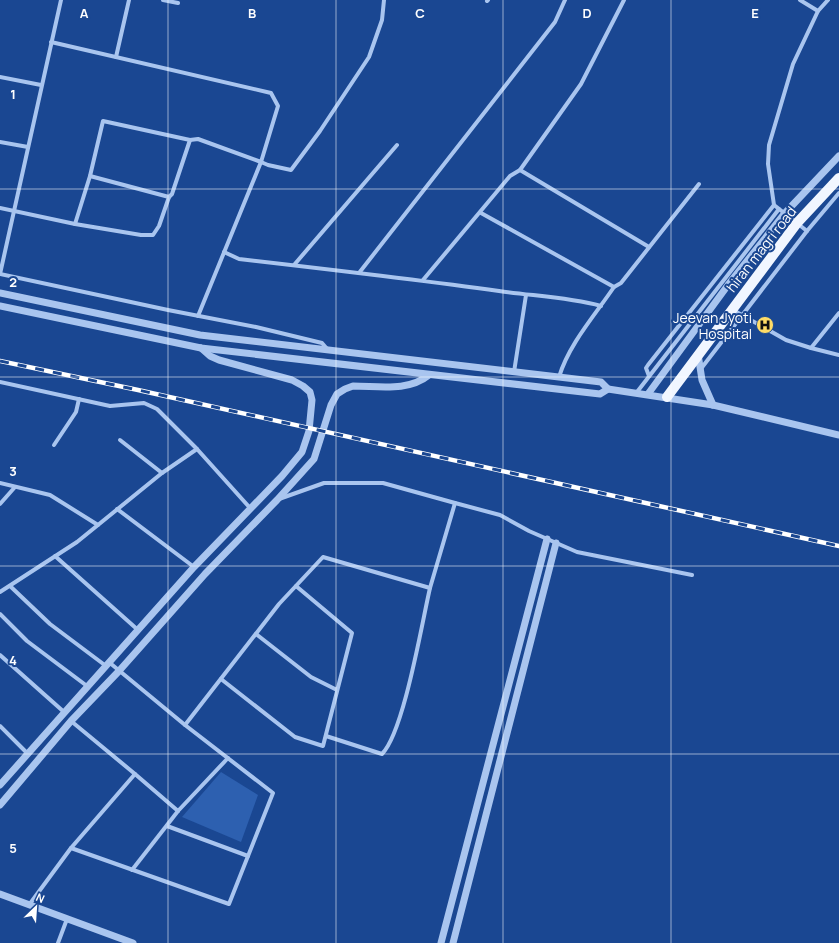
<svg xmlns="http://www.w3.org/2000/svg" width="839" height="943" font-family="Manrope,sans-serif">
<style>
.green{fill:#2d60b0}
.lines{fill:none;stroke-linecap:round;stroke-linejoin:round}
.minor{stroke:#a9c5ef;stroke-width:4}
.tertiary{stroke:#a9c5ef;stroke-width:7}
.primary{stroke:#f1f6ff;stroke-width:10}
.rail-casing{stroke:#fff;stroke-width:4.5}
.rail{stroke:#1a4792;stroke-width:3;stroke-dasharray:9;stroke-linecap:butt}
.grid{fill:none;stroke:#fff;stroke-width:1;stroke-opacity:0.55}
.labels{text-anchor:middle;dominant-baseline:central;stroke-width:4;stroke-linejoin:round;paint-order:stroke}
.street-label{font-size:14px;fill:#fff;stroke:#1a4792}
.poi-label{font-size:14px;fill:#fff;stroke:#1a4792;text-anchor:end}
.grid-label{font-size:13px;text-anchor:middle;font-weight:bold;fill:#fff;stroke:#1a4792;stroke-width:4;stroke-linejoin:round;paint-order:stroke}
</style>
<rect width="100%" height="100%" fill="#1a4792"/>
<path class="green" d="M221,772L258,795L241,842L182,817Z"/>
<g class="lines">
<g class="minor">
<path d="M163,0L178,3"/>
<path d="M800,0L818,11"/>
<path d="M487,1L488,0"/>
<path d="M51,42L271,93L278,106L261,162L198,139L190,140L103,121L90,176L75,224"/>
<path d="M116,57L129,0"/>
<path d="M0,77L41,85"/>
<path d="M0,142L28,147"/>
<path d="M520,170L649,247"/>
<path d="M90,176L169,197"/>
<path d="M0,208L75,224L141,235H153L159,226L169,197L172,194L190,140"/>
<path d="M481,213L614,287"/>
<path d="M807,231L774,205L768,164L769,145L793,64L818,11L828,0"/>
<path d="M224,252L239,259C326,269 413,279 499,291C533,296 568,297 601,306"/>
<path d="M294,265L397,145"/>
<path d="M359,273L555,22L565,0"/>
<path d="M0,274L168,310L256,327L322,343L328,350"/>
<path d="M0,274L61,0"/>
<path d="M423,280L510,176L520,170L581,84L624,0"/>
<path d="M733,310L786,340L811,348"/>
<path d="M839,313L811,348L839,355"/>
<path d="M198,316L261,162L268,165L291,170L320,131L369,57L382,20L384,0"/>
<path d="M700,370L807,231L839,193"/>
<path d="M514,372L526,295"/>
<path d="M649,376L646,368L648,365L774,205"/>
<path d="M559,377C569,344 595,315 614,287L621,283L699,184"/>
<path d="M0,382L110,406L144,403L157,409L197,449"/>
<path d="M637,392L779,209"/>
<path d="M120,440L162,473"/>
<path d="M54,445L76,412L79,399"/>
<path d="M0,483L50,495L98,525"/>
<path d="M455,503L500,515L529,531L577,552L692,575"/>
<path d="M0,504L15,487"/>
<path d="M117,509L194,567"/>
<path d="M55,556L138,630"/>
<path d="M10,586L50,624L106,666"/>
<path d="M0,592L77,542L162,473L197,449L251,509"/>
<path d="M0,614L27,641L87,686"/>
<path d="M256,634L311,677L337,690"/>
<path d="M0,655L64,712"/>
<path d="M221,679L295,737L323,746L352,633L296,586"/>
<path d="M185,725L279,604L323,557L430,588L455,503L383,483H324L279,499"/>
<path d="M0,726L27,753"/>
<path d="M326,736L382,754C404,732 422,622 430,588"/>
<path d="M135,774L178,811L228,758"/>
<path d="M167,826L248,856"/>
<path d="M71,848L135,774L71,721"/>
<path d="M132,870L178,811"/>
<path d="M29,905L71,848L229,904L273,793L185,725L110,663"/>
<path d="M58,943L67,919"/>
</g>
<g class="tertiary">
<path d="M0,293L200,335L601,382L608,389L713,405L839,435"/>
<path d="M0,306L201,348L600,394L608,389"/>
<path d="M698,354L702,380L713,405"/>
<path d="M648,394L728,285L785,213L839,156"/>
<path d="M0,785L194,567L282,476L302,452L309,431L312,400L310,392L303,386L292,380L219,360L210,356L201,348"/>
<path d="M0,805L71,721L119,671L205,574L277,500L314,459L331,405L337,394L345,389L353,386C379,386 408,392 429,375"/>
<path d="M0,894L133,943"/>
<path d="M441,943L547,539"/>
<path d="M453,943L556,543"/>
</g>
<path class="primary" d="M667,397L797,223L839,178"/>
<g class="rail-casing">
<path id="rail" d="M0,361L138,390L839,546"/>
</g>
<use href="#rail" class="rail"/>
</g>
<path class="grid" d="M168,0V943M336,0V943M503,0V943M671,0V943M0,189H839M0,377H839M0,566H839M0,754H839"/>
<defs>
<g id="hospital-disc" transform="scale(0.9)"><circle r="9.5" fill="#ffdc67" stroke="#1a4792"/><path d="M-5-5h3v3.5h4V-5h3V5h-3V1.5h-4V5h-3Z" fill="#111"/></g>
</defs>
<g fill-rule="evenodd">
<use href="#hospital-disc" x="765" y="325"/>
</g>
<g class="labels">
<g class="street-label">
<text transform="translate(761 249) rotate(-52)">hiran magri road</text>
</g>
<g class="poi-label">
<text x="752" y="317">Jeevan Jyoti<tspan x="752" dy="16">Hospital</tspan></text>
</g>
</g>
<g class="grid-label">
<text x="84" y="18">A</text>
<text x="252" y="18">B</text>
<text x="420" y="18">C</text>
<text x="587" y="18">D</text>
<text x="755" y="18">E</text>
<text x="13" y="99">1</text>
<text x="13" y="287">2</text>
<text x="13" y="476">3</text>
<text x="13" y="665">4</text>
<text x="13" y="853">5</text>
</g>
<g transform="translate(36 907) rotate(25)" stroke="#1a4792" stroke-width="3" paint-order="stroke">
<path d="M0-3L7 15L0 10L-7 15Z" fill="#ffffff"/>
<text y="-6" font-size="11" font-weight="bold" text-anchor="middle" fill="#ffffff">N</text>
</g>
</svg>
